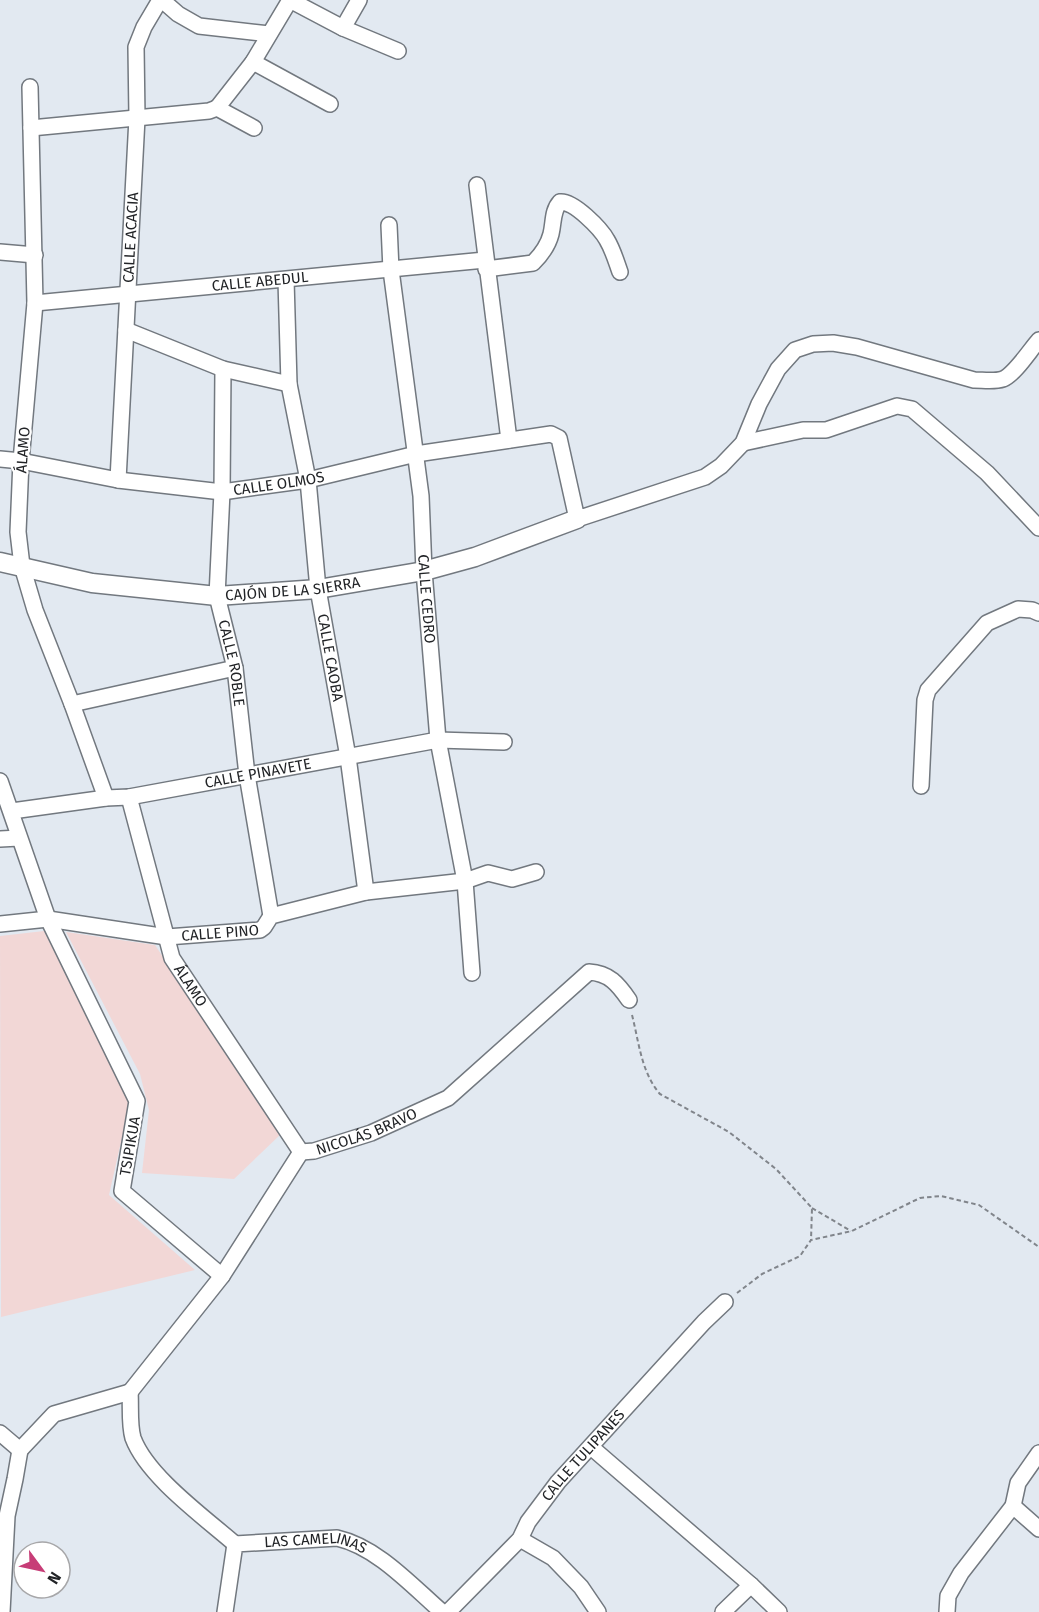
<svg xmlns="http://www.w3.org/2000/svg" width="1039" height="1612" font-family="'Fira Sans',sans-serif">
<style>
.education{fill:#f2d7d6}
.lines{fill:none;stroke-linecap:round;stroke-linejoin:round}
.minor-casing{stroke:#72787f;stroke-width:18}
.tertiary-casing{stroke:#72787f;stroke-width:21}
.path{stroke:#81858b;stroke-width:2;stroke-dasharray:4.5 3;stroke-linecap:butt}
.minor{stroke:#fff;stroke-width:15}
.tertiary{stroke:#fff;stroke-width:18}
.labels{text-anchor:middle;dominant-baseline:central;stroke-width:4.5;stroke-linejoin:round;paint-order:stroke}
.street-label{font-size:15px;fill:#222427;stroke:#fff}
</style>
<rect width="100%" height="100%" fill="#e2e9f1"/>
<g class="education">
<path d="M44,931L130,1102L109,1195L195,1270L1,1317L0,936Z"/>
<path d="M66,932L155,945L281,1134L234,1179L142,1173L149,1110L140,1074Z"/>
</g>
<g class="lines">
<g class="minor-casing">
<g id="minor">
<path d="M162,0L178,14L199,26L269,34"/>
<path d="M290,0L343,28"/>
<path d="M359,0L343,28L398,51"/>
<path d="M253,62L330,104"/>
<path d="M30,87L35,303L21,461L18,532L22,566L35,610L72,704L106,798"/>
<path d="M217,108L253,62L290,0"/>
<path d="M217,108L254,128"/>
<path d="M31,128L209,111L217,108"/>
<path d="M477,185L509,440"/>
<path id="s1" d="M389,225L391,270L421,496L424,571L438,740L465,881L472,973"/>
<path d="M0,252L35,255"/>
<path d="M486,269L533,263C541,255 548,246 551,234C554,222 552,211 560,202C573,200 601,229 607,240C613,250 616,261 620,272"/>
<path id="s2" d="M286,280L289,384L308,480L318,589L348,757L366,892"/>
<path id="s3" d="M35,303L485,260"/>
<path d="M126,330L223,369L289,384"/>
<path id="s4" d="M223,369L222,492L217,596L235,668L247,775L271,916"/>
<path d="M743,443L803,430H826L897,406L912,409L987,473L1039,528"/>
<path id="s5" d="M0,459L21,461L118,480L222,492L308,480L416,454L551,434L559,438L577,519L705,477L721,466L743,443L759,404L778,369L795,350L813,344L833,343L857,347L974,380C983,380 994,382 1003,379C1015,374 1030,350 1039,340"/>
<path id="s6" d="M118,480L137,118L136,47L144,27L160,0"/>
<path d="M72,704L235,668"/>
<path d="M0,781L48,919L137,1101L122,1191L222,1276"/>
<path d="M921,786L925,700L928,690L987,623L1018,609L1032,610L1039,613"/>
<path id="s7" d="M129,797L172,958L301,1152"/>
<path id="s8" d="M12,811L106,798L129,797L438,740L504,742"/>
<path d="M0,839L19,838"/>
<path id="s9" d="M0,924L48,919L167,937L260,930L264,927L271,916L366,892L465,881L488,873L512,879L536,872"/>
<path id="s10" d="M301,1152L314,1151L371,1133L448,1098L589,972C609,973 618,984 629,1000"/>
<path d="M130,1392L222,1276L301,1152"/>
<path d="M130,1392C131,1406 129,1425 133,1438C147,1476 204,1517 235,1544"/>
<path d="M0,1433L20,1450"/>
<path d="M591,1447L751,1585L779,1612"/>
<path d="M20,1450L54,1414L130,1392"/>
<path d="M1013,1506L1039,1529"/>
<path d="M520,1539L553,1558L581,1587L598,1612"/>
<path d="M2,1612L7,1516L15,1479L20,1450"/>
<path id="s11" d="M225,1612L235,1544L337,1538C377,1547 411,1585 442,1612"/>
<path id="s12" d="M448,1612L520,1539L528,1522L558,1482L704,1322L725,1302"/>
<path d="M723,1612L751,1585"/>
<path d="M947,1612L948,1596L961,1573L1013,1506L1018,1483L1039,1453"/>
</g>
</g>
<g class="tertiary-casing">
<g id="tertiary">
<path id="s13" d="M0,562L92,583L217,596L318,589L424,571L475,557L577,519"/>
</g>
</g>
<g class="path">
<path d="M632,1015C639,1042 641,1072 660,1094L729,1132L776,1169L812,1208L811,1240"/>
<path d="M812,1208L851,1231"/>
<path d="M737,1293L762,1274L800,1256L811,1240L852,1231L920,1198L941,1196L979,1205L1039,1247"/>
</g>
<use href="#minor" class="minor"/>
<use href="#tertiary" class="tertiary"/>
</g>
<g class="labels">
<g class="street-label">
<text stroke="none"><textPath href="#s6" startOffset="243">CALLE ACACIA</textPath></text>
<text stroke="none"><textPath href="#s3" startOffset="226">CALLE ABEDUL</textPath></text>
<text transform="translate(23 450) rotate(-86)">ÁLAMO</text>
<text stroke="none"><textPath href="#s5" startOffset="282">CALLE OLMOS</textPath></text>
<text stroke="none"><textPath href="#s13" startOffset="296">CAJÓN DE LA SIERRA</textPath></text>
<text stroke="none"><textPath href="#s1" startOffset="376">CALLE CEDRO</textPath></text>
<text stroke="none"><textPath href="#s2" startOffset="381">CALLE CAOBA</textPath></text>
<text stroke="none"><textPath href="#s4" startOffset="296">CALLE ROBLE</textPath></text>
<text stroke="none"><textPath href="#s8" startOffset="249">CALLE PINAVETE</textPath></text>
<text stroke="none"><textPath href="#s9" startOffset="222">CALLE PINO</textPath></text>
<text stroke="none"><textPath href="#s7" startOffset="200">ÁLAMO</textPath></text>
<text stroke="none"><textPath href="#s10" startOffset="69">NICOLÁS BRAVO</textPath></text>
<text transform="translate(130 1146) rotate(-80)">TSIPIKUA</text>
<text stroke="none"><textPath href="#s12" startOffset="208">CALLE TULIPANES</textPath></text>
<text stroke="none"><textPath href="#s11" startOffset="150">LAS CAMELINAS</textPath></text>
</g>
</g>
<g transform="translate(42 1570) rotate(123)"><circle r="28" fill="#ffffff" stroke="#a7a7a9" stroke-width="1.5"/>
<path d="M0-4.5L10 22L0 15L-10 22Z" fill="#c73d77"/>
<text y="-9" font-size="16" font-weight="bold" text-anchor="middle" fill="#222427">N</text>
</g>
</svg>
